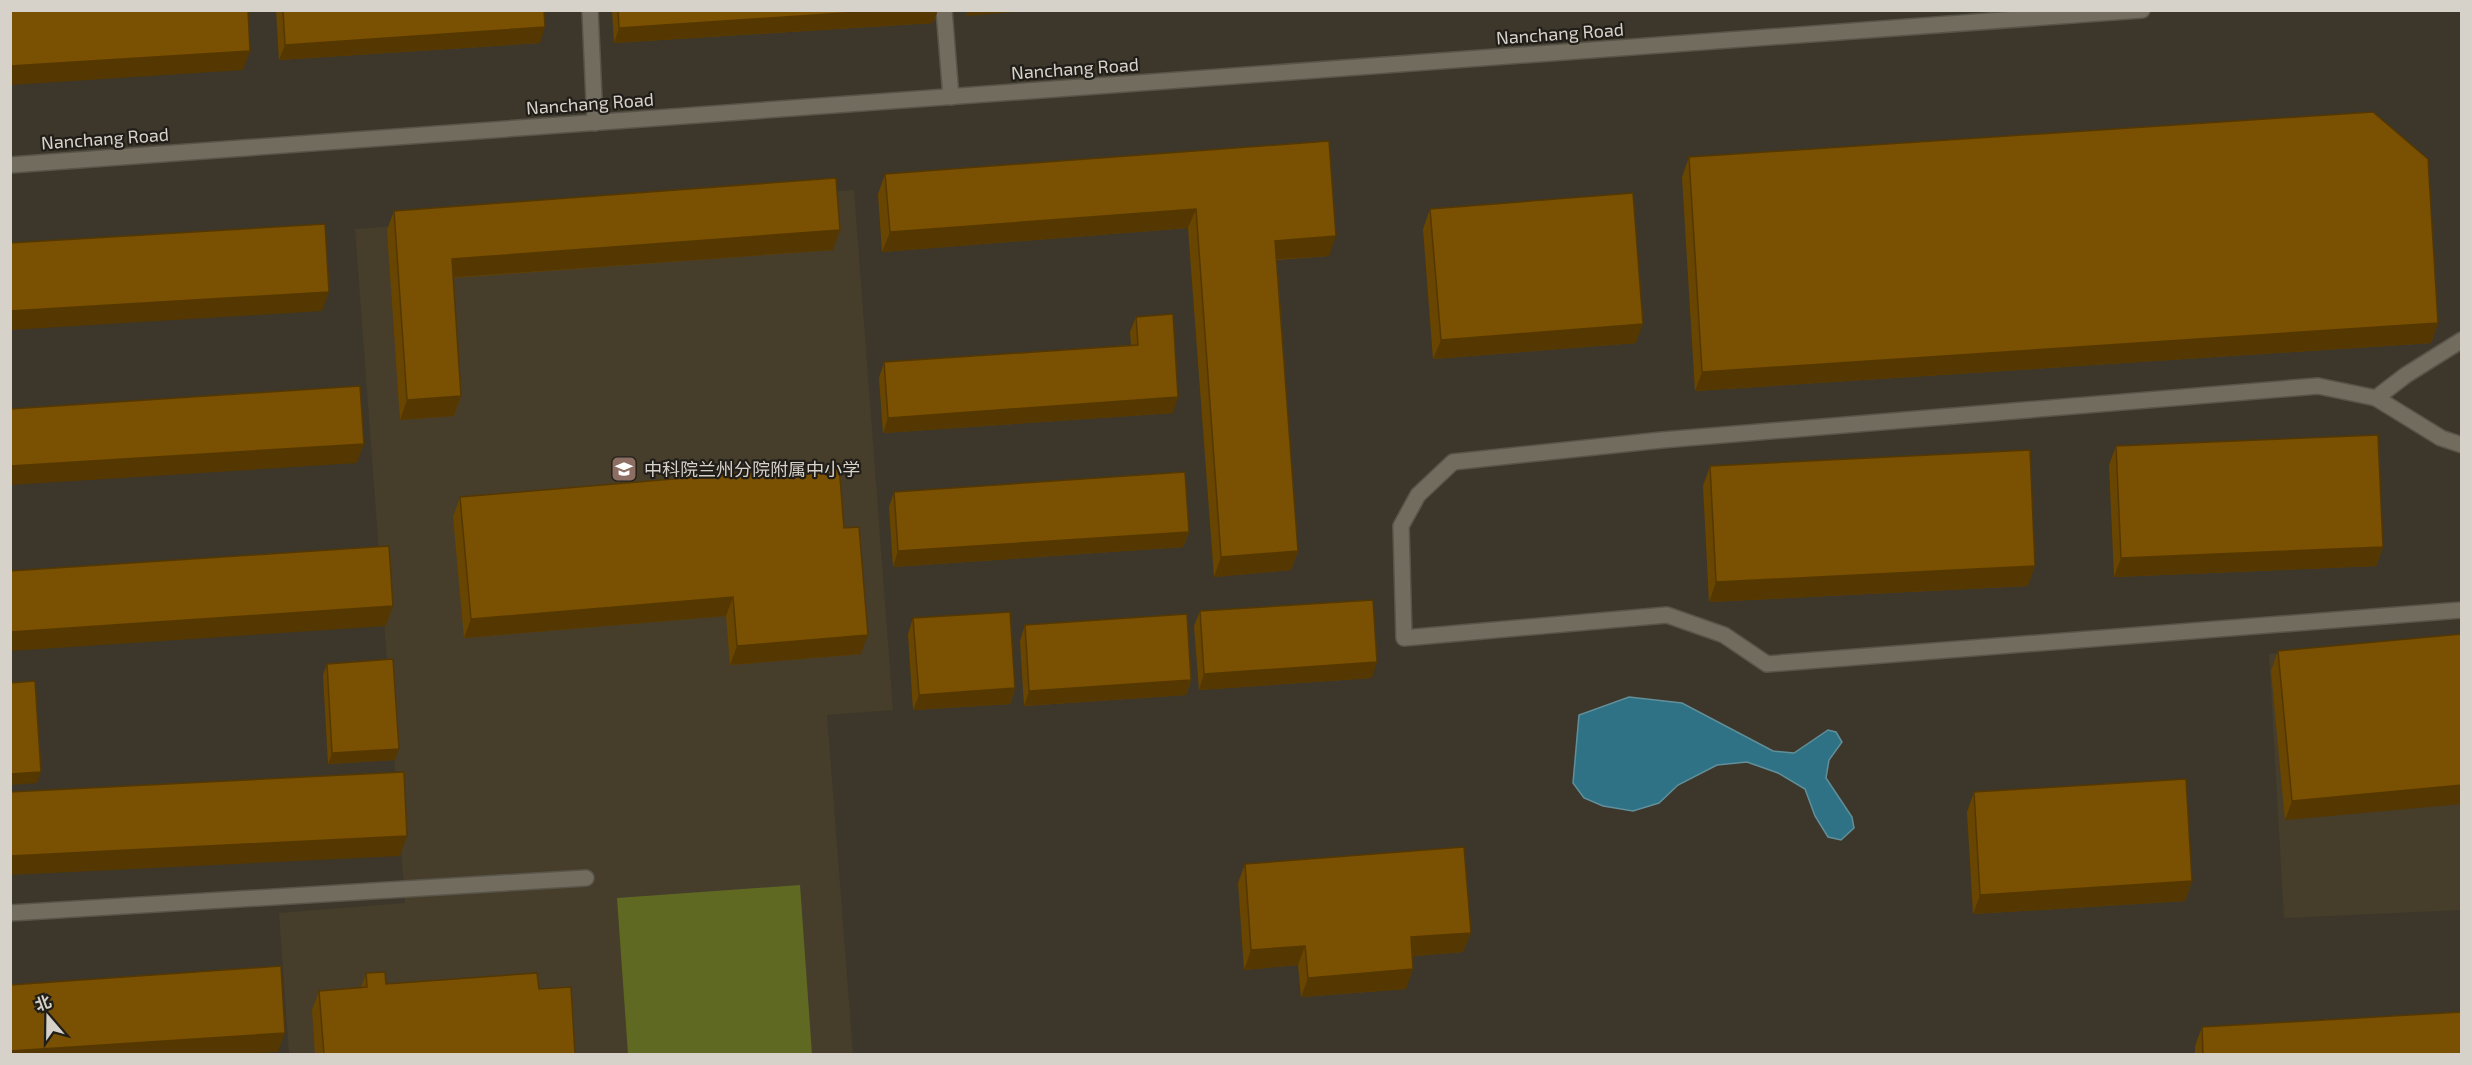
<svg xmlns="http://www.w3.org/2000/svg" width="2472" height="1065" font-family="'Exo 2','Noto Sans SC',sans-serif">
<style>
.built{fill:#463e2b}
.green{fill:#5f6922}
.water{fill:#2f7286;stroke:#618f9a;stroke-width:1.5}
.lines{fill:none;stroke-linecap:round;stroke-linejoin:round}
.service-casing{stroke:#595449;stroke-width:18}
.minor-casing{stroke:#595449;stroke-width:18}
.secondary-casing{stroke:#595449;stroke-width:18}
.service{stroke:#726c5e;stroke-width:15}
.minor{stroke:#726c5e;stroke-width:15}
.secondary{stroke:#726c5e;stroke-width:15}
.wall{fill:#694502}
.shaded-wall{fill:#553801}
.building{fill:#7a5002;stroke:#553801;stroke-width:1.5}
.labels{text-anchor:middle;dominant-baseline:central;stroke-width:4.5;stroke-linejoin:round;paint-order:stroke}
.street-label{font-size:18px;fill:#d6d2ca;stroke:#211e19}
.poi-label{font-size:18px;fill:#d6d2ca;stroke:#211e19;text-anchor:start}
</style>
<rect width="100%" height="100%" fill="#3c372a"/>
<g class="built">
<path d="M854,190L893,710L827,715L853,1054H289L279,913L405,903L355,229Z"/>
<path d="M2461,635V910L2284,918L2269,654Z"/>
</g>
<path class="green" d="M800,885L812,1054H628L617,898Z"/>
<path class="water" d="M1629,697L1682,703L1773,751L1794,753L1828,730L1836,732L1842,742L1829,760L1826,778L1852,817L1854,828L1841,840L1828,837L1815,816L1805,789L1778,773L1747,762L1717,765L1678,785L1659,803L1633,811L1603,806L1584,798L1573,783L1579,715Z"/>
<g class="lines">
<g class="service-casing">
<g id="service">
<path d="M944,10L951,97"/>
<path d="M2376,398L2406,375L2462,340"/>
<path d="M2462,445L2441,438L2376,398L2318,386L1662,440L1453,462L1418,495L1401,526L1404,638L1667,615L1724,635L1767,664L2462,610"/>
</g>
</g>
<g class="minor-casing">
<g id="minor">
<path d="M590,10L595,123"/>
<path d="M10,913L586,878"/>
</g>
</g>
<g class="secondary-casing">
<path id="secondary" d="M10,165L2142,10"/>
</g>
<use href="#service" class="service"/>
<use href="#minor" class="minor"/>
<use href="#secondary" class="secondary"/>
</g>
<g class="wall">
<path d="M276,10H544L540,43L279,60Z"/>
<path d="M612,10H938L933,23L614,43Z"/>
<path d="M1329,141V256L1277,260L1298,551L1291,570L1214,577L1188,228L882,252L878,194L885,174Z"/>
<path d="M1689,157L2438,323L2431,343L1695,391L1682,177Z"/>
<path d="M1430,209L1636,343L1433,359L1423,229Z"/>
<path d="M394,211L833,250L453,278L461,396L454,416L400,420L387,230Z"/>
<path d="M1136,317L1173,413L883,433L879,378L884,362L1131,345L1130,332Z"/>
<path d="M2116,446L2383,547L2376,566L2114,577L2109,465Z"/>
<path d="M1710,466L2028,586L1709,602L1703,486Z"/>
<path d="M894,492L1189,532L1183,547L893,567L889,507Z"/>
<path d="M460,497L844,528L861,654L730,665L726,616L464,638L453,517Z"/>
<path d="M1200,611L1372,678L1199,690L1194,626Z"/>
<path d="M913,618L1015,688L1010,704L913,710L908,634Z"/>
<path d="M1025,625L1191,680L1186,695L1024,706L1020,641Z"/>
<path d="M2462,634L2285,820L2271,671L2278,651Z"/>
<path d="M327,664L395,760L328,764L323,675Z"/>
<path d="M1974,792L2192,881L2185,901L1973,914L1967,812Z"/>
<path d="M1245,864L1463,952L1412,956L1406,989L1301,997L1298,965L1244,970L1238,883Z"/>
<path d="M366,973L386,984L539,989L575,1054H315L312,1010L319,991L361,988Z"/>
<path d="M2202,1027L2462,1054H2195V1046Z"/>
</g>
<g class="shaded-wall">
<path d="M888,10H938L933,23L614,43L619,28Z"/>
<path d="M968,10H1040L966,16Z"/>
<path d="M545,27L540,43L279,60L285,45Z"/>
<path d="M250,51L243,70L10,85V66Z"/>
<path d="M1196,209L1188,228L882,252L890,232Z"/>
<path d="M840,230L833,250L445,278L452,259Z"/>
<path d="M1336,236L1329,256L1268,260L1275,241Z"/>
<path d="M329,292L322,311L10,330V311Z"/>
<path d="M2438,323L2431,343L1695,391L1702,372Z"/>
<path d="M1643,324L1636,343L1433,359L1441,340Z"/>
<path d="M461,396L454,416L400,420L407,400Z"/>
<path d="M1178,397L1173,413L883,433L888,418Z"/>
<path d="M364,444L357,463L10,485V466Z"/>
<path d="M1189,532L1183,547L893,567L898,551Z"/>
<path d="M2383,547L2376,566L2114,577L2121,558Z"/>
<path d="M1298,551L1291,570L1214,577L1221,557Z"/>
<path d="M2035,566L2028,586L1709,602L1716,582Z"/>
<path d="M733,597L726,616L464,638L471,619Z"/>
<path d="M393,606L386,626L10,651V632Z"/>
<path d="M868,635L861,654L730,665L737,646Z"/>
<path d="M1377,662L1372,678L1199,690L1204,674Z"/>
<path d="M1191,680L1186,695L1024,706L1029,691Z"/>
<path d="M1015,688L1010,704L913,710L919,695Z"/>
<path d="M399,749L395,760L328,764L332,753Z"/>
<path d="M41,772L37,783L10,785V774Z"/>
<path d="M2462,785V804L2285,820L2292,801Z"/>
<path d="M407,836L400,856L10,875V856Z"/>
<path d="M2192,881L2185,901L1973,914L1980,895Z"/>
<path d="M1471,933L1463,952L1403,957L1411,937Z"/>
<path d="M1305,946L1298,965L1244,970L1251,950Z"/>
<path d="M1413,969L1406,989L1301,997L1308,978Z"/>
<path d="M285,1033L278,1052L240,1054H10V1051Z"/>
</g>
<g class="building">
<path d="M10,10H248L250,51L10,66Z"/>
<path d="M283,10H544L545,27L285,45Z"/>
<path d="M618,10H888L619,28Z"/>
<path d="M2373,112L2428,159L2438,323L1702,372L1689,157Z"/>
<path d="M1329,141L1336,236L1275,241L1298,551L1221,557L1196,209L890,232L885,174Z"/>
<path d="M836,178L840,230L452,259L461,396L407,400L394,211Z"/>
<path d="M1633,193L1643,324L1441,340L1430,209Z"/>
<path d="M325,224L329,292L10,311V243Z"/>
<path d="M1173,314L1178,397L888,418L884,362L1138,345L1136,317Z"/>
<path d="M360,386L364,444L10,466V409Z"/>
<path d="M2378,435L2383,547L2121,558L2116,446Z"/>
<path d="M2030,450L2035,566L1716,582L1710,466Z"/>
<path d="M839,465L844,528L859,527L868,635L737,646L733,597L471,619L460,497Z"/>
<path d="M1185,472L1189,532L898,551L894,492Z"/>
<path d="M389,546L393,606L10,632V571Z"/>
<path d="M1373,600L1377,662L1204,674L1200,611Z"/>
<path d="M1010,612L1015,688L919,695L913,618Z"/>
<path d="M1187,614L1191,680L1029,691L1025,625Z"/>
<path d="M2462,634V785L2292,801L2278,651Z"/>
<path d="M393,659L399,749L332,753L327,664Z"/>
<path d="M35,681L41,772L10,774V683Z"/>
<path d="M404,772L407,836L10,856V792Z"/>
<path d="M2186,779L2192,881L1980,895L1974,792Z"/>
<path d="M1464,847L1471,933L1411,937L1413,969L1308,978L1305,946L1251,950L1245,864Z"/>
<path d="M281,966L285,1033L10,1051V985Z"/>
<path d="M385,972L386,984L537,973L539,989L571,987L575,1054H324L319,991L367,987L366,973Z"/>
<path d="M2462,1012V1054H2203L2202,1027Z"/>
</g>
<defs>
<g id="school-square" transform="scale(1.35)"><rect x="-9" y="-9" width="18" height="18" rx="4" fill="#8d6e63" stroke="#211e19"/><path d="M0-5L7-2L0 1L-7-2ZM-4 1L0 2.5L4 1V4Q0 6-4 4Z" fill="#fff"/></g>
</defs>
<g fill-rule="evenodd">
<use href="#school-square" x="624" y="469"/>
</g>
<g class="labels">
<g class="street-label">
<text transform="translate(1560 33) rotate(-4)">Nanchang Road</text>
<text transform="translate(1075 68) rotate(-4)">Nanchang Road</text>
<text transform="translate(590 103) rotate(-4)">Nanchang Road</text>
<text transform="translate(105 138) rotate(-4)">Nanchang Road</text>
</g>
<g class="poi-label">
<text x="644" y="469">中科院兰州分院附属中小学</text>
</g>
</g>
<rect width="2472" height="1065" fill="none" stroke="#d6d2ca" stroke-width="24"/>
<g transform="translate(48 1017) rotate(340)" stroke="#211e19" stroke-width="4.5" paint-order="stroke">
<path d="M0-4.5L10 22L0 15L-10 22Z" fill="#d6d2ca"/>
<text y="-9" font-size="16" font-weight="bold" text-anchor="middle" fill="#d6d2ca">北</text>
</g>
</svg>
